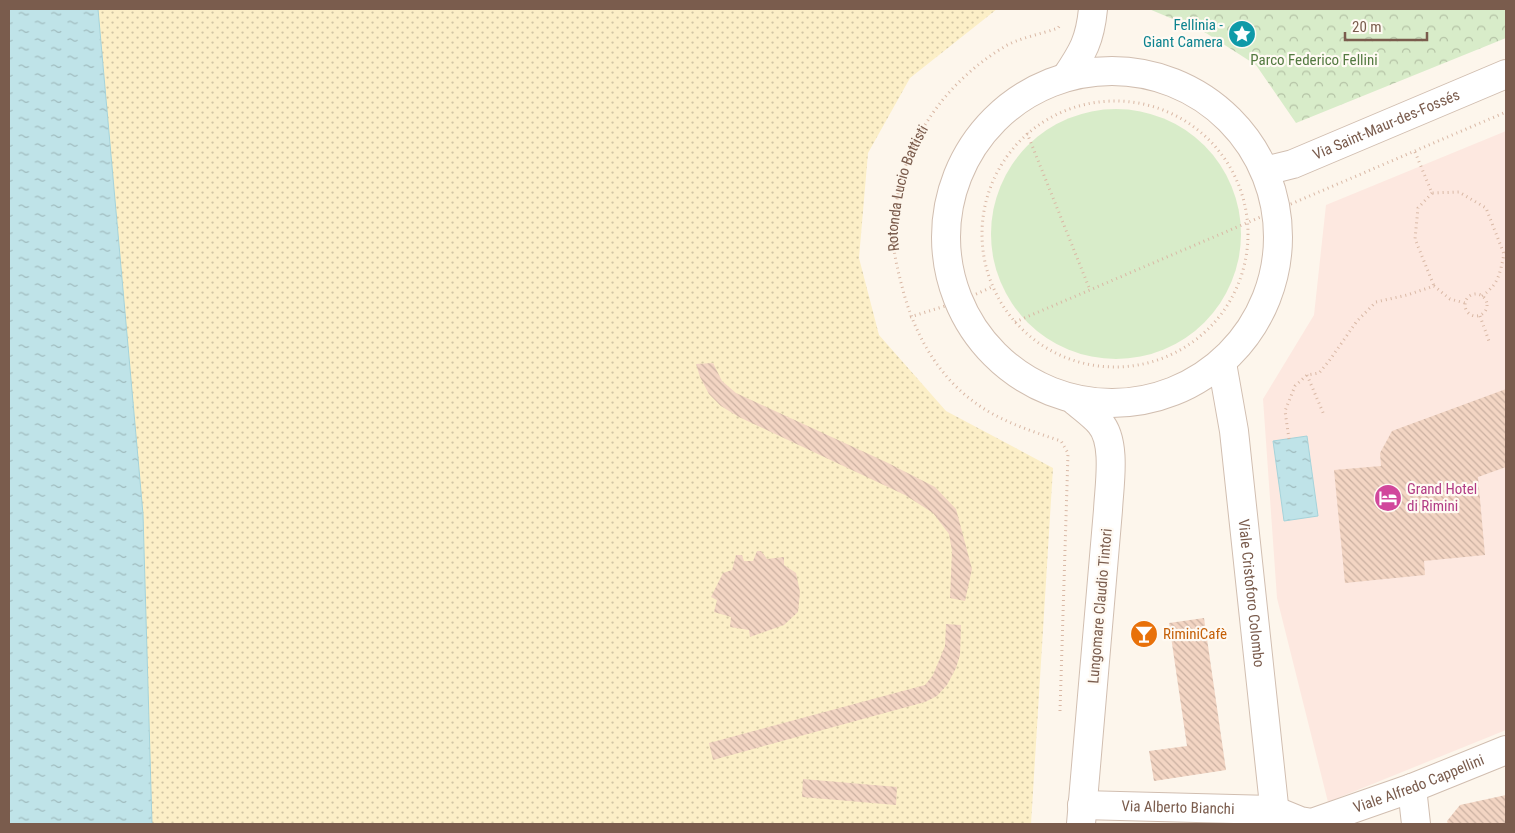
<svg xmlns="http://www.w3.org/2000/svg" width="1515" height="833" font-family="'Roboto Condensed',sans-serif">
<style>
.commercial{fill:#fde8e0}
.green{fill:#d8ecc9}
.forest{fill:url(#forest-crowns)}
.sand{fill:url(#sand-dots)}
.water{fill:url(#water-ripples);stroke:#a5d3da}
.building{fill:url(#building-back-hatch)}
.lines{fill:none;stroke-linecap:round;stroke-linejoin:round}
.minor-casing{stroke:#d1beb0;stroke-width:30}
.path{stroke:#d9b8a5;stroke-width:3;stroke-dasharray:1 4;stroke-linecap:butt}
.minor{stroke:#fff;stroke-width:28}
.labels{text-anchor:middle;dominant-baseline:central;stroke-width:4.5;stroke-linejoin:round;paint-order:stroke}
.culture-label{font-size:15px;fill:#0d838f;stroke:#fffaf3;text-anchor:end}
.park-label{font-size:15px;fill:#537a41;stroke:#fffaf3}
.street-label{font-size:15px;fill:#7a5c4d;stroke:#fffaf3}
.hotel-label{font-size:15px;fill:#b23c85;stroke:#fffaf3;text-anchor:start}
.food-label{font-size:15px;fill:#c56008;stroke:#fffaf3;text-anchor:start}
</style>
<defs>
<pattern id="forest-crowns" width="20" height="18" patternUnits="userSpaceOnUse" patternTransform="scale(1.25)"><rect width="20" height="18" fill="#d8ecc9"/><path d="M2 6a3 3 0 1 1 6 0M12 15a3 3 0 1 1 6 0" fill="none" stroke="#b4c2a5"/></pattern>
<pattern id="sand-dots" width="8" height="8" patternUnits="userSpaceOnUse" patternTransform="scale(1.25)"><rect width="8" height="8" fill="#fcefc7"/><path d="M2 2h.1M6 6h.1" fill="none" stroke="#d1c5a4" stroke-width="1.8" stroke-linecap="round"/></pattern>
<pattern id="water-ripples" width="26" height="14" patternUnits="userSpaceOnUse" patternTransform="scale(1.25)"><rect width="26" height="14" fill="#bfe3e8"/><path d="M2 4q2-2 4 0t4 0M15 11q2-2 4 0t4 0" fill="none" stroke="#a0bbbe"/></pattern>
<pattern id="building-back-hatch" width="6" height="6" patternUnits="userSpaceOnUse" patternTransform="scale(1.25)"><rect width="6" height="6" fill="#f3d5c3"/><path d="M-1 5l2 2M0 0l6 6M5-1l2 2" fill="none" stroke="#cab0a1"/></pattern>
</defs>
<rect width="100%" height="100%" fill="#fdf6ec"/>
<path class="commercial" d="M1506,131V730L1328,802L1277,598L1263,399L1314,315L1326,205Z"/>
<circle class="green" cx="1116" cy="234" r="125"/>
<path class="forest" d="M1149,9H1506V38L1296,123L1256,65L1206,33Z"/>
<path class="sand" d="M98,9H997L910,78L868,153L859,258L879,335L946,411L1053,468L1031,824H152L143,514Z"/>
<g class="water">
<path d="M9,9H98L143,514L152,824H9Z"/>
<path d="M1307,436L1318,516L1284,521L1273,441Z"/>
</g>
<g class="building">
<path d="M713,363L722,381L736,393L886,462L935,487L956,509L972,569L965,601L950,598L952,551L949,534L933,513L905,495L739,417L721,406L709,394L700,377L696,364Z"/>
<path d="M1506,389V467L1478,477L1485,555L1424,561L1425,575L1345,583L1334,470L1381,466L1380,453L1392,431Z"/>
<path d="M757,551H761L767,559L784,557V565L796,573L800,592L798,612L784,625L750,637L749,630L730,627L731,617L714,612L717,600L711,597L723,573L732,570L736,555H742L744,561H753Z"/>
<path d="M1204,618L1226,770L1154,781L1149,751L1187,746L1169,623Z"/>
<path d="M946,624L961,625L960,655L956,668L947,685L937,696L925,702L713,760L709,743L925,685L933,675L945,646Z"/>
<path d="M803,779L897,787L896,805L802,797Z"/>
<path d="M1506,795V824H1448L1447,821L1460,805Z"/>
</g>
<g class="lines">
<g class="minor-casing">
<g id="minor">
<circle cx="1112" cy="237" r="166"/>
<path d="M1066,77C1083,52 1090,40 1093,9"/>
<path id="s2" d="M1265,171L1293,164L1506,74"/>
<path id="s3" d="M1222,363L1234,431L1276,824"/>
<path d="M1074,400C1083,408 1093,415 1100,423C1117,442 1109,487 1108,510L1081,824"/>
<path d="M1412,788L1416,824"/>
<path id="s4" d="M1082,805L1273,810L1300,821L1312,823L1412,788L1506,750"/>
</g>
</g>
<g class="path">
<circle cx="1115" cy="234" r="133"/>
<path d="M1027,133L1090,290"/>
<path d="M1415,152L1432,193L1459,192L1486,208L1504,254"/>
<path d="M1432,193L1418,208L1415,239L1434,286"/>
<circle cx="1476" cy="305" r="11"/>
<path d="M1482,296C1499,284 1500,273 1504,254L1506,253"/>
<path d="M1480,316L1490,344"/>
<path d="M910,317L958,302L992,287"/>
<path d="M1015,322L1506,112"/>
<path d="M1307,375L1324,415"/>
<path d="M1289,439L1285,411L1295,386L1307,375L1319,373L1329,361L1357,321L1376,302L1407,295L1434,286L1450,299L1465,303"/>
<path id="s1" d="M1060,711L1068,453L1061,441C1028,430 996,420 969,398C936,372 915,333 904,294C899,275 894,257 893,238C892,230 894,223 895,215C901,145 944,83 1004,47C1018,38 1042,34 1058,28L1061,24"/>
</g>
<use href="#minor" class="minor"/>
</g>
<defs>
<g id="sight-disc" transform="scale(1.4375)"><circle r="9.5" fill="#0f9aa8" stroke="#fffaf3"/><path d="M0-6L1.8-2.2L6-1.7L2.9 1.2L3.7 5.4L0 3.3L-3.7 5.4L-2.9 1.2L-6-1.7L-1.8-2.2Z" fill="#fff"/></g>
<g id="hotel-disc" transform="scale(1.4375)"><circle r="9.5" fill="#d1479c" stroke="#fffaf3"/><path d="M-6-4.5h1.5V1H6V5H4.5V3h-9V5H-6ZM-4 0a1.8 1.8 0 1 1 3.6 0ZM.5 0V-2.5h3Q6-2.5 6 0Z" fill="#fff"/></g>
<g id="bar-disc" transform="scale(1.4375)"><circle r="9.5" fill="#e8710a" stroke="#fffaf3"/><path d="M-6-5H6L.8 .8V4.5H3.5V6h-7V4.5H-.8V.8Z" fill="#fff"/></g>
</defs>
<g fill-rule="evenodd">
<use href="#sight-disc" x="1242" y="34"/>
<use href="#hotel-disc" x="1388" y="498"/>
<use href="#bar-disc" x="1144" y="634"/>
</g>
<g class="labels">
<g class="culture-label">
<text x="1223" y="25">Fellinia -<tspan x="1223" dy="17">Giant Camera</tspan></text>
</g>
<g class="park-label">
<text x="1314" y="60">Parco Federico Fellini</text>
</g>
<g class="street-label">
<text stroke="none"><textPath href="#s2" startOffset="130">Via Saint-Maur-des-Fossés</textPath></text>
<text stroke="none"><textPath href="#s1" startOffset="608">Rotonda Lucio Battisti</textPath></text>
<text stroke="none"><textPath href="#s3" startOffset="232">Viale Cristoforo Colombo</textPath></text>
<text transform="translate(1100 606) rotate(-85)">Lungomare Claudio Tintori</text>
<text stroke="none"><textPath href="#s4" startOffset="346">Viale Alfredo Cappellini</textPath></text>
<text stroke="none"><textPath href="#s4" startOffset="96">Via Alberto Bianchi</textPath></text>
</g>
<g class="hotel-label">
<text x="1407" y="489">Grand Hotel<tspan x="1407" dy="17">di Rimini</tspan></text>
</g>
<g class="food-label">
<text x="1163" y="634">RiminiCafè</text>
</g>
</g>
<rect width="1515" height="833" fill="none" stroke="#7a5c4d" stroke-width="20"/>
<path d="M1345 32v8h82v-8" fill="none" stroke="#7a5c4d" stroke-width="2.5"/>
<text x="1352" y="32" font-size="15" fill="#7a5c4d" stroke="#fffaf3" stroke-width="4" paint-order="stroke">20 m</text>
</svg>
